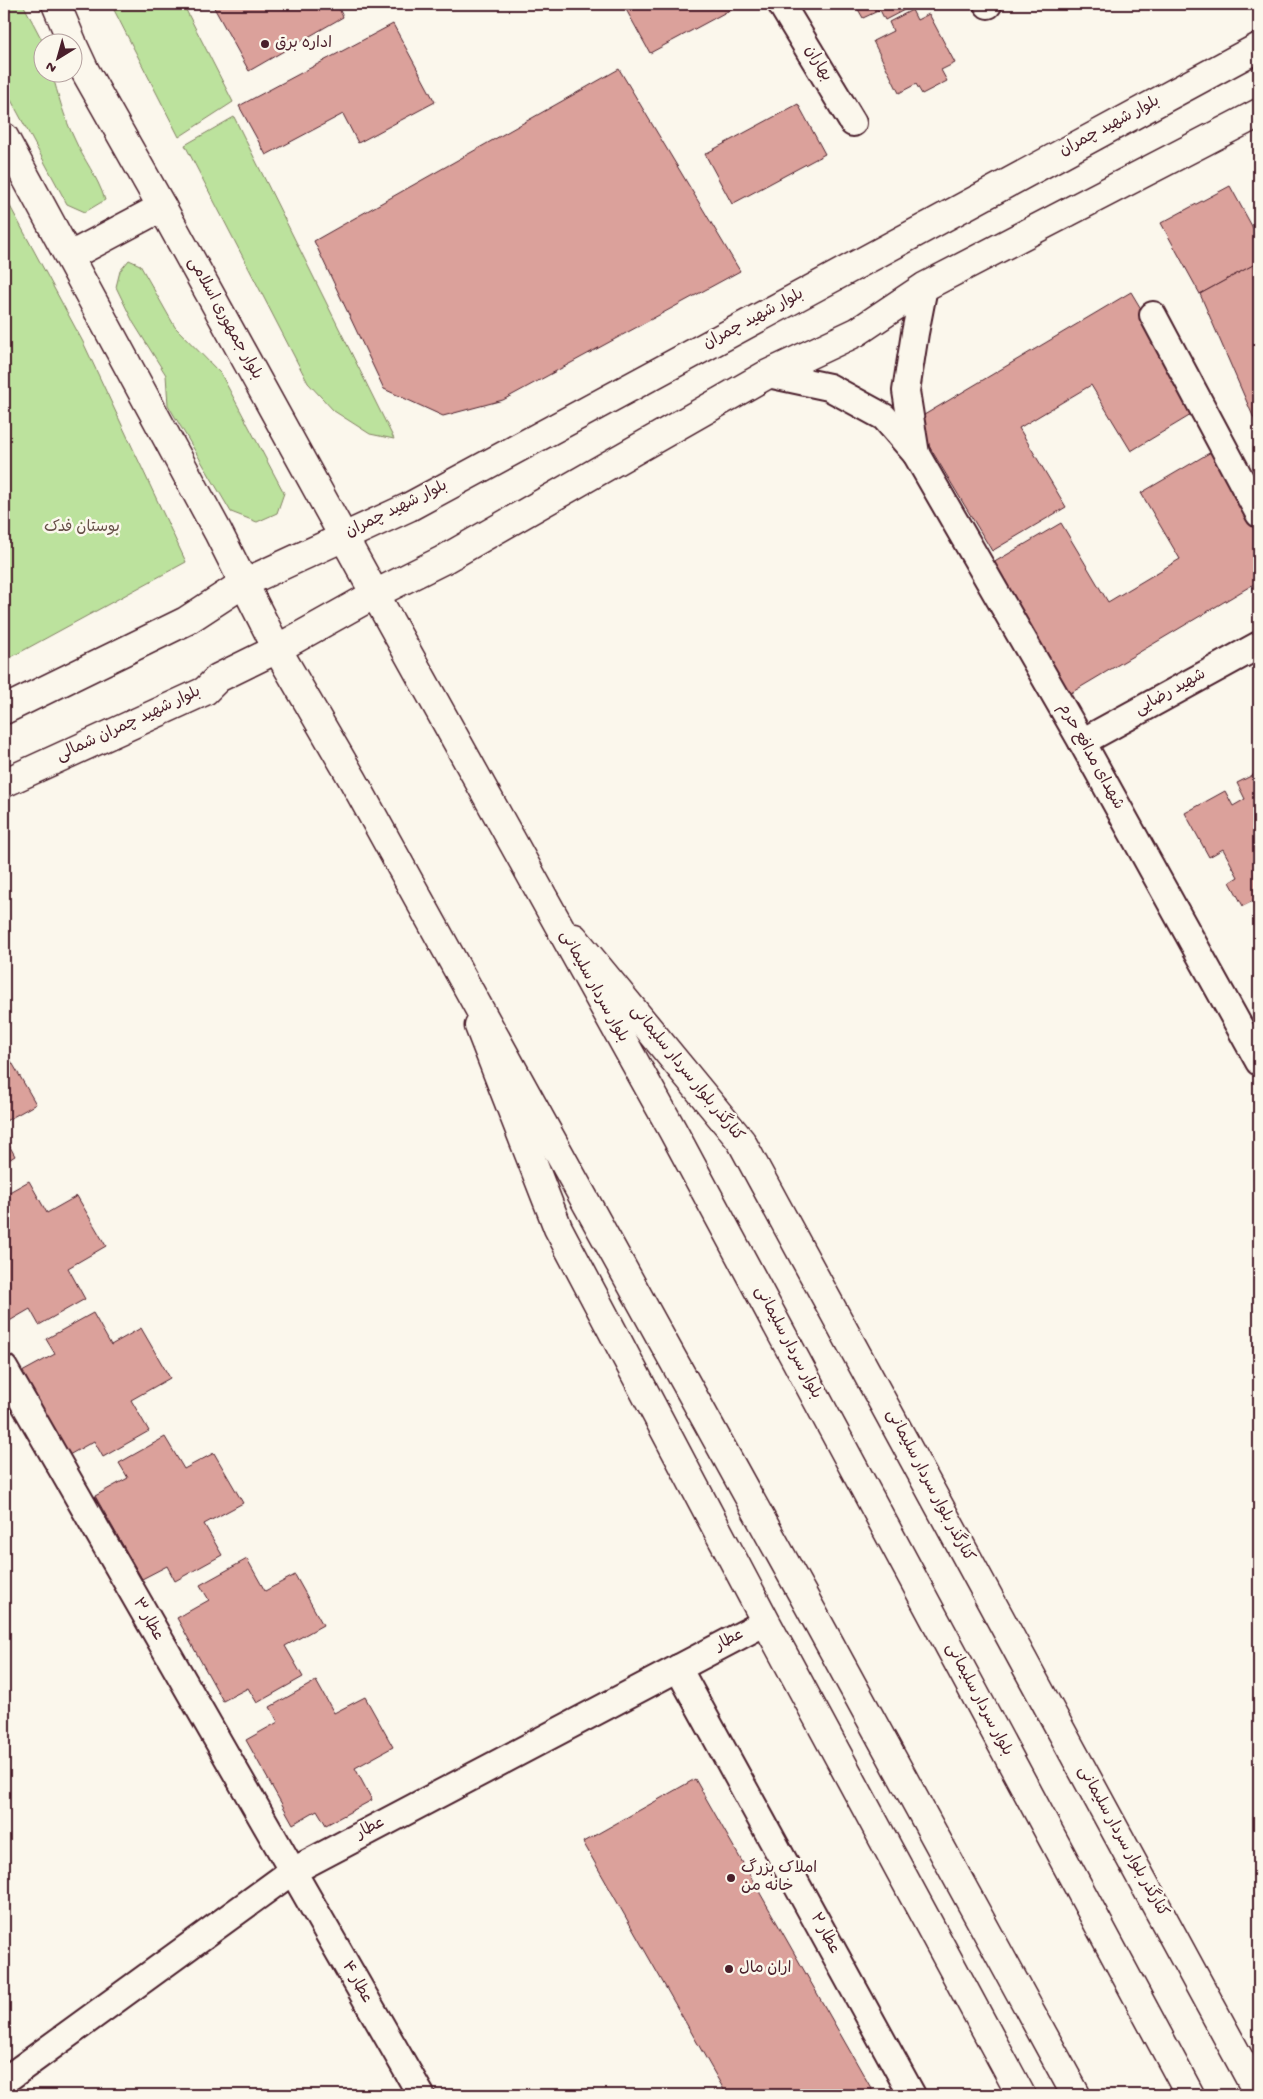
<svg xmlns="http://www.w3.org/2000/svg" width="1263" height="2099" font-family="'Gochi Hand','Playpen Sans Arabic',sans-serif">
<style>
.green{fill:#bce29d;stroke:#838064}
.building{fill:#dba19b;stroke:#4a1f2b}
.lines{fill:none;stroke-linecap:round;stroke-linejoin:round}
.minor-casing{stroke:#4a1f2b;stroke-width:30}
.tertiary-casing{stroke:#4a1f2b;stroke-width:31}
.secondary-casing{stroke:#4a1f2b;stroke-width:31}
.minor{stroke:#fbf7ec;stroke-width:26}
.tertiary{stroke:#fbf7ec;stroke-width:28}
.secondary{stroke:#fbf7ec;stroke-width:28}
.poi-dot{fill:#4a1f2b;stroke:#fbf7ec;stroke-width:2}
.labels{text-anchor:middle;dominant-baseline:central;stroke-width:5;stroke-linejoin:round;paint-order:stroke}
.poi-label{font-size:16px;fill:#4a1f2b;stroke:#fbf7ec;text-anchor:start}
.street-label{font-size:16px;fill:#4a1f2b;stroke:#fbf7ec}
.park-label{font-size:16px;fill:#665048;stroke:#fbf7ec}
</style>
<rect width="100%" height="100%" fill="#fbf7ec"/>
<filter id="ink" filterUnits="userSpaceOnUse"><feTurbulence type="fractalNoise" baseFrequency=".02" numOctaves="2"/><feDisplacementMap in="SourceGraphic" scale="10" xChannelSelector="R" yChannelSelector="G"/><feConvolveMatrix kernelMatrix="1 2 1 2 8 2 1 2 1" color-interpolation-filters="sRGB"/></filter>
<g filter="url(#ink)">
<g class="green">
<path d="M4,4H23L43,42L42,72L52,73C58,95 64,117 74,138C84,161 97,175 105,200L85,212L67,204L4,87Z"/>
<path d="M111,4H183L233,102L179,137Z"/>
<path d="M234,117L394,439L370,434L334,411L308,383L185,145Z"/>
<path d="M4,195L83,342L186,562L4,661Z"/>
<path d="M129,260L140,265L175,327L221,374L284,493L277,513L257,522L231,512L168,405L166,375L133,322L116,287L120,271Z"/>
</g>
<g class="building">
<path d="M212,4H337L343,17L249,71Z"/>
<path d="M623,4H741L650,53Z"/>
<path d="M855,4H908L910,7L885,20L880,10L863,18Z"/>
<path d="M912,10L917,20L929,14L955,63L941,70L947,81L922,94L916,84L899,93L873,41L893,31L889,22Z"/>
<path d="M393,24L435,102L358,143L343,114L266,155L239,106Z"/>
<path d="M619,69L740,271L503,400L443,416L384,389L314,241Z"/>
<path d="M798,104L825,154L732,204L705,154Z"/>
<path d="M1230,186L1259,239V262L1200,294L1161,223Z"/>
<path d="M1255,264L1259,273V430L1200,294Z"/>
<path d="M1131,292L1201,409L1131,451L1091,385L1019,428L1066,507L992,551L914,421Z"/>
<path d="M1211,452L1259,533V581L1064,697L986,567L1061,523L1108,602L1180,559L1141,493Z"/>
<path d="M1259,772V898L1243,906L1230,882L1238,877L1223,849L1209,857L1185,813L1225,791L1233,806L1245,799L1237,783Z"/>
<path d="M7,1054L36,1104L4,1122V1056Z"/>
<path d="M4,1136L15,1156L4,1163Z"/>
<path d="M29,1181L47,1213L77,1196L106,1246L68,1268L85,1299L39,1325L30,1309L6,1323L4,1319V1195Z"/>
<path d="M93,1313L111,1345L141,1328L170,1378L131,1400L149,1431L103,1457L94,1441L69,1455L22,1372L55,1354L46,1339Z"/>
<path d="M165,1437L184,1469L214,1453L243,1503L204,1524L222,1555L175,1581L167,1566L142,1579L95,1496L128,1478L119,1463Z"/>
<path d="M247,1559L265,1591L295,1575L323,1625L285,1646L303,1677L257,1703L248,1688L223,1701L177,1618L209,1600L200,1585Z"/>
<path d="M316,1681L334,1713L365,1697L393,1747L355,1768L372,1800L326,1825L317,1810L293,1824L246,1740L278,1722L270,1707Z"/>
<path d="M695,1779L875,2095H727L583,1842Z"/>
</g>
<g class="lines">
<g class="minor-casing">
<g id="minor">
<path d="M781,4L853,123"/>
<path d="M987,4L988,5"/>
<path d="M1153,315L1259,514"/>
<path d="M768,374L829,387L884,417L916,454L1082,742L1259,1062"/>
<path d="M916,454L906,391L915,333L924,287"/>
<path d="M1082,742L1259,645"/>
<path d="M4,1368L421,2095"/>
<path d="M678,1668L912,2095"/>
<path d="M4,2081L291,1872L766,1622"/>
</g>
</g>
<g class="tertiary-casing">
<g id="tertiary">
<path d="M574,938L741,1141L1259,2095"/>
<path d="M479,1026L558,1228L766,1622L1021,2095"/>
</g>
</g>
<g class="secondary-casing">
<g id="secondary">
<path d="M56,4L72,42"/>
<path d="M72,43L85,71L162,207L375,594L673,1131L1190,2095"/>
<path d="M4,137L218,532L277,649L353,780L820,1626L1076,2095"/>
<path d="M70,256L162,207"/>
<path d="M4,710L186,621L244,583L409,507L1259,47"/>
<path d="M4,783L205,691L218,678L277,649L375,594L443,560L768,374L857,332L924,287L1259,113"/>
</g>
</g>
<use href="#minor" class="minor"/>
<use href="#tertiary" class="tertiary"/>
<use href="#secondary" class="secondary"/>
</g>
</g>
<g class="poi-dot">
<circle cx="265" cy="44" r="5"/>
<circle cx="731" cy="1878" r="5"/>
<circle cx="729" cy="1969" r="5"/>
</g>
<g class="labels">
<g class="poi-label">
<text x="275" y="44">اداره برق</text>
<text x="741" y="1869">املاک بزرگ<tspan x="741" dy="18">خانه من</tspan></text>
<text x="739" y="1969">اران مال</text>
</g>
<g class="street-label">
<text transform="translate(817 64) rotate(59)">بهاران</text>
<text transform="translate(1110 127) rotate(-28)">بلوار شهید چمران</text>
<text transform="translate(224 319) rotate(61)">بلوار جمهوری اسلامی</text>
<text transform="translate(754 320) rotate(-28)">بلوار شهید چمران</text>
<text transform="translate(397 510) rotate(-26)">بلوار شهید چمران</text>
<text transform="translate(1171 693) rotate(-29)">شهید رضایی</text>
<text transform="translate(129 725) rotate(-25)">بلوار شهید چمران شمالی</text>
<text transform="translate(1090 757) rotate(61)">شهدای مدافع حرم</text>
<text transform="translate(593 987) rotate(61)">بلوار سردار سلیمانی</text>
<text transform="translate(686 1074) rotate(51)">کنارگذر بلوار سردار سلیمانی</text>
<text transform="translate(787 1343) rotate(62)">بلوار سردار سلیمانی</text>
<text transform="translate(929 1486) rotate(62)">کنارگذر بلوار سردار سلیمانی</text>
<text transform="translate(147 1620) rotate(60)">عطار ۳</text>
<text transform="translate(730 1641) rotate(-28)">عطار</text>
<text transform="translate(978 1700) rotate(62)">بلوار سردار سلیمانی</text>
<text transform="translate(371 1829) rotate(-28)">عطار</text>
<text transform="translate(1122 1842) rotate(61)">کنارگذر بلوار سردار سلیمانی</text>
<text transform="translate(824 1934) rotate(61)">عطار ۲</text>
<text transform="translate(356 1983) rotate(60)">عطار ۴</text>
</g>
<g class="park-label">
<text x="82" y="528">بوستان فدک</text>
</g>
</g>
<rect width="1263" height="2099" fill="none" stroke="#fbf7ec" stroke-width="20"/>
<rect x="10" y="10" width="1243" height="2079" fill="none" stroke="#4a1f2b" stroke-width="2" filter="url(#ink)"/>
<g transform="translate(58 58) rotate(217)"><circle r="24" fill="#fbf7ec" stroke="#b4a19f"/>
<path d="M0-4L9 19L0 12L-9 19Z" fill="#4a1f2b"/>
<text y="-8" font-size="14" font-weight="bold" text-anchor="middle" fill="#4a1f2b">N</text>
</g>
</svg>
